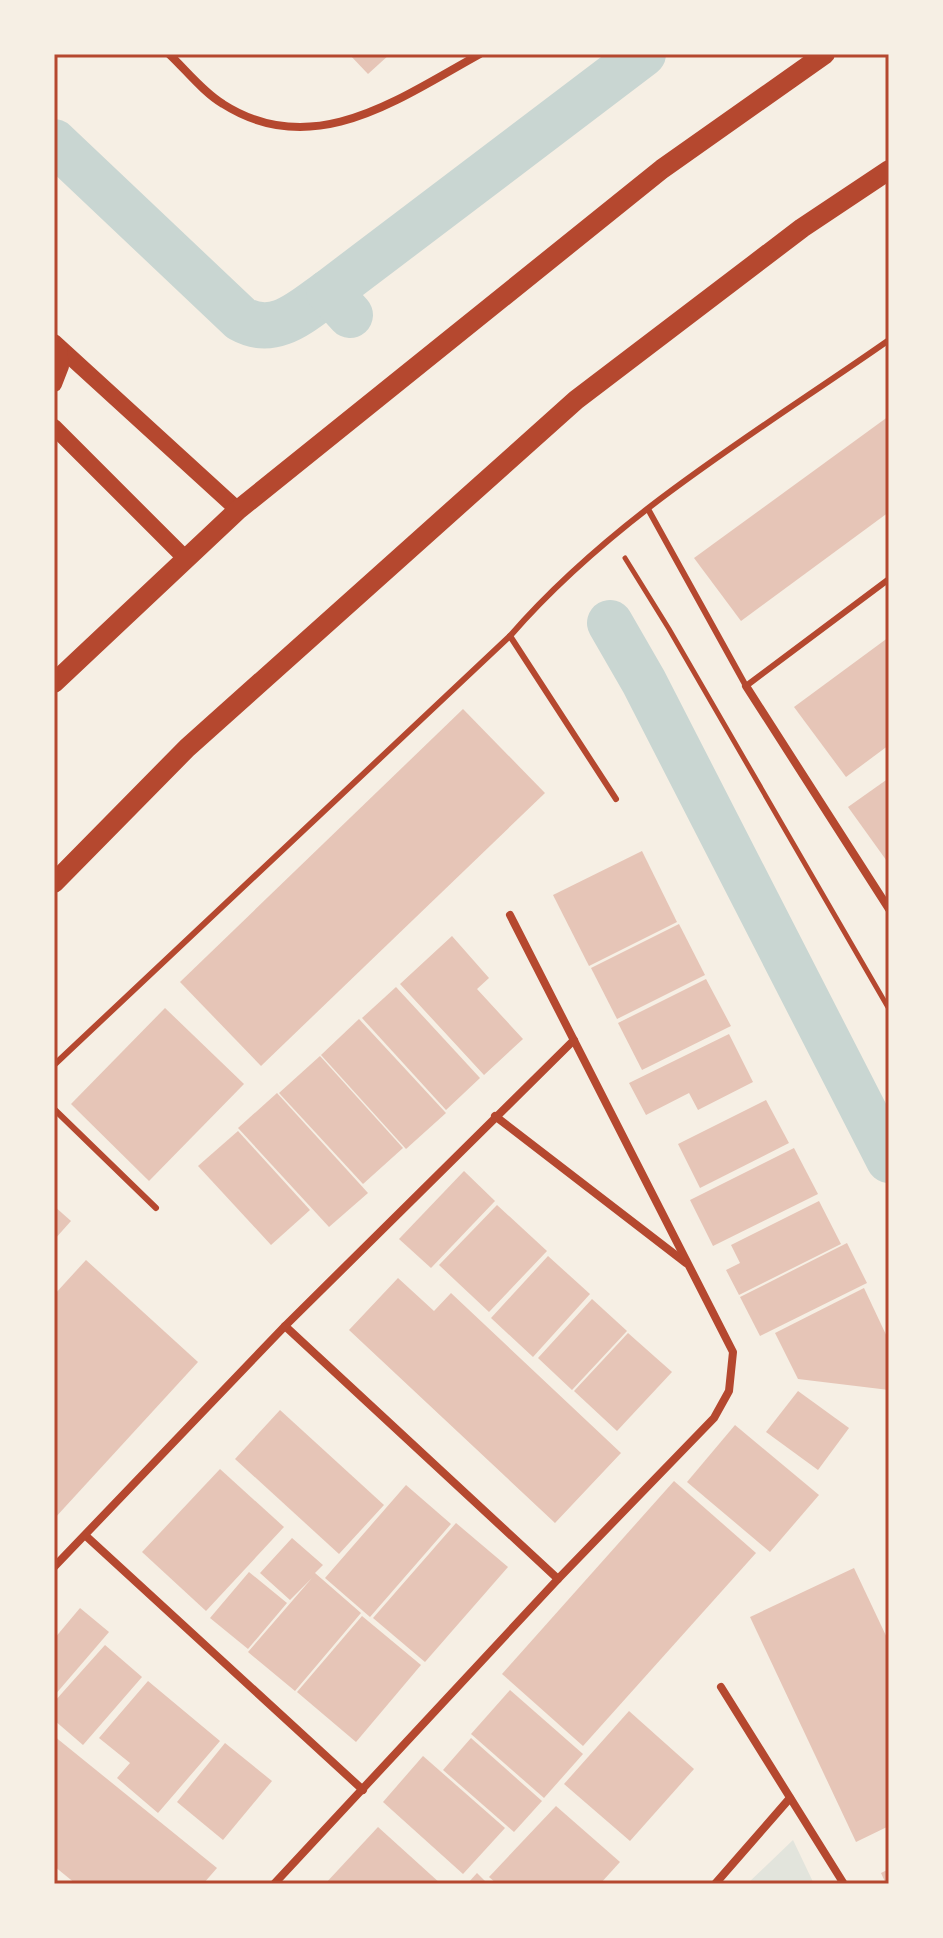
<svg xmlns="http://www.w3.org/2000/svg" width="943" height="1938" font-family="'Golos Text',sans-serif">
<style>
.green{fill:#e2e4dc}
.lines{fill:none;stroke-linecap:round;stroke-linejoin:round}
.canal{stroke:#c9d6d2;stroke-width:46}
.building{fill:#e6c5b7}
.path{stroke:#b5482f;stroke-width:5}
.service{stroke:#b5482f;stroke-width:6}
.minor{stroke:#b5482f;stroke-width:8}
.secondary{stroke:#b5482f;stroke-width:16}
.primary{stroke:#b5482f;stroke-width:20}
.neatline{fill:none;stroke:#b5482f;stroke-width:3}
</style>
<rect width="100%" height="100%" fill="#f6efe4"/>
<path class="green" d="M793,1840L814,1884H747Z"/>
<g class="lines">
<g class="canal">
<path d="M54,142L241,319C275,338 302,311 329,292"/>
<path d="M350,315L329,292L643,54"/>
<path d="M610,623L644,682L889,1160"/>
</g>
</g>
<g class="building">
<path d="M349,54H390L368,74Z"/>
<path d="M889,416V512L741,621L694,558Z"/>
<path d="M889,637V745L846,777L794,707Z"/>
<path d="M463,709L545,793L261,1066L180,982Z"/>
<path d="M889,778V864L848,807Z"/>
<path d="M642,851L677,922L589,966L553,895Z"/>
<path d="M679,924L705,975L617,1019L591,968Z"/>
<path d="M452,936L489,978L477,989L523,1039L484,1075L400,984Z"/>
<path d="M706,979L731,1026L642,1070L618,1023Z"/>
<path d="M396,987L480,1078L446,1110L362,1018Z"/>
<path d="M165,1008L244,1084L149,1181L71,1104Z"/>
<path d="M359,1019L446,1113L406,1149L321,1055Z"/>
<path d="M729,1034L753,1082L698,1110L689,1093L646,1115L629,1083Z"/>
<path d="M320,1056L403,1148L363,1184L279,1093Z"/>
<path d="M277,1093L368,1193L329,1227L238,1128Z"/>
<path d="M766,1100L789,1143L700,1188L678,1144Z"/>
<path d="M238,1131L310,1210L271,1245L198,1166Z"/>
<path d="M794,1148L818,1194L713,1246L690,1200Z"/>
<path d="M464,1171L495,1201L431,1268L399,1239Z"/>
<path d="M819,1201L841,1244L739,1295L726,1270L740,1263L731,1245Z"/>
<path d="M497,1205L547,1251L489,1312L439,1265Z"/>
<path d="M54,1206L71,1221L54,1240Z"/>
<path d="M847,1243L867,1283L760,1336L740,1297Z"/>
<path d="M548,1256L590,1294L533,1357L491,1318Z"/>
<path d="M86,1260L198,1362L54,1519V1295Z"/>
<path d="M398,1278L434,1311L451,1293L621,1453L555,1523L349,1330Z"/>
<path d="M864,1288L889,1341V1390L798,1379L775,1333Z"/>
<path d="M592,1299L627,1331L572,1390L538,1358Z"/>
<path d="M628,1333L672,1372L617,1431L574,1391Z"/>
<path d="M798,1391L849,1428L818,1470L766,1432Z"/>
<path d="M280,1410L384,1505L339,1554L235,1459Z"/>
<path d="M735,1425L819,1495L770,1552L687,1482Z"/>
<path d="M220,1469L284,1527L206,1611L142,1552Z"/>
<path d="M674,1481L756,1553L583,1746L502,1674Z"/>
<path d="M406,1485L451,1524L370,1617L325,1578Z"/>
<path d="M456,1523L508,1567L425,1662L373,1618Z"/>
<path d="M292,1538L323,1565L315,1573L361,1613L295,1691L248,1652L312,1578L290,1600L260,1573Z"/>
<path d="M854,1568L889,1642V1826L856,1842L750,1617Z"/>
<path d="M249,1572L287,1603L248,1649L210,1618Z"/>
<path d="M80,1608L109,1632L54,1696V1639Z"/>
<path d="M362,1616L421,1665L356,1742L297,1692Z"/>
<path d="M105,1645L142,1677L83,1745L54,1720V1702Z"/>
<path d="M148,1681L220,1741L158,1813L117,1778L130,1763L99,1738Z"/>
<path d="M510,1690L583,1754L544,1798L471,1734Z"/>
<path d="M629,1711L694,1769L630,1841L564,1784Z"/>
<path d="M54,1736L217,1868L203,1884H76L54,1866Z"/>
<path d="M471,1738L542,1801L514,1832L443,1770Z"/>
<path d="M225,1743L272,1781L223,1840L177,1802Z"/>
<path d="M423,1756L505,1828L463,1874L383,1802Z"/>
<path d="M556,1806L620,1862L600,1884H497L489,1877Z"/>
<path d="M378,1827L441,1884H325Z"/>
<path d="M889,1869V1884H886L881,1873Z"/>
<path d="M477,1873L488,1884H467Z"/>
</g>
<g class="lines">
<path class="path" d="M625,558L669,629L889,1009"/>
<g class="service">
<path d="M648,509L746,686L889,579"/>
<path d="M510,636L616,799"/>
<path d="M54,1065L510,636C615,515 759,431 889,340"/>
<path d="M54,1109L156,1208"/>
</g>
<g class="minor">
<path d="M169,54C186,70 203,92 223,104C314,162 400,98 480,54"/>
<path d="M746,686L889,909"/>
<path d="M495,1116L686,1263"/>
<path d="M285,1326L558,1579"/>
<path d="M86,1536L363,1790"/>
<path d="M54,1567L285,1326L574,1040"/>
<path d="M721,1687L844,1884"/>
<path d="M274,1884L558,1579L714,1418L729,1391L733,1352L510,915"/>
<path d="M715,1884L790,1798"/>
</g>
<g class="secondary">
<path d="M54,342L238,510"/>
<path d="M54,384L61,366L59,347"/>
<path d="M54,427L186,559"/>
</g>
<g class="primary">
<path d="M54,683L238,510L662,169L825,54"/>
<path d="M54,883L187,748L576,400L802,228L889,170"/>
</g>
</g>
<rect width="943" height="1938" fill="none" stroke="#f6efe4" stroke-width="112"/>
<rect x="56" y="56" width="831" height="1826" class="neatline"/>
</svg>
